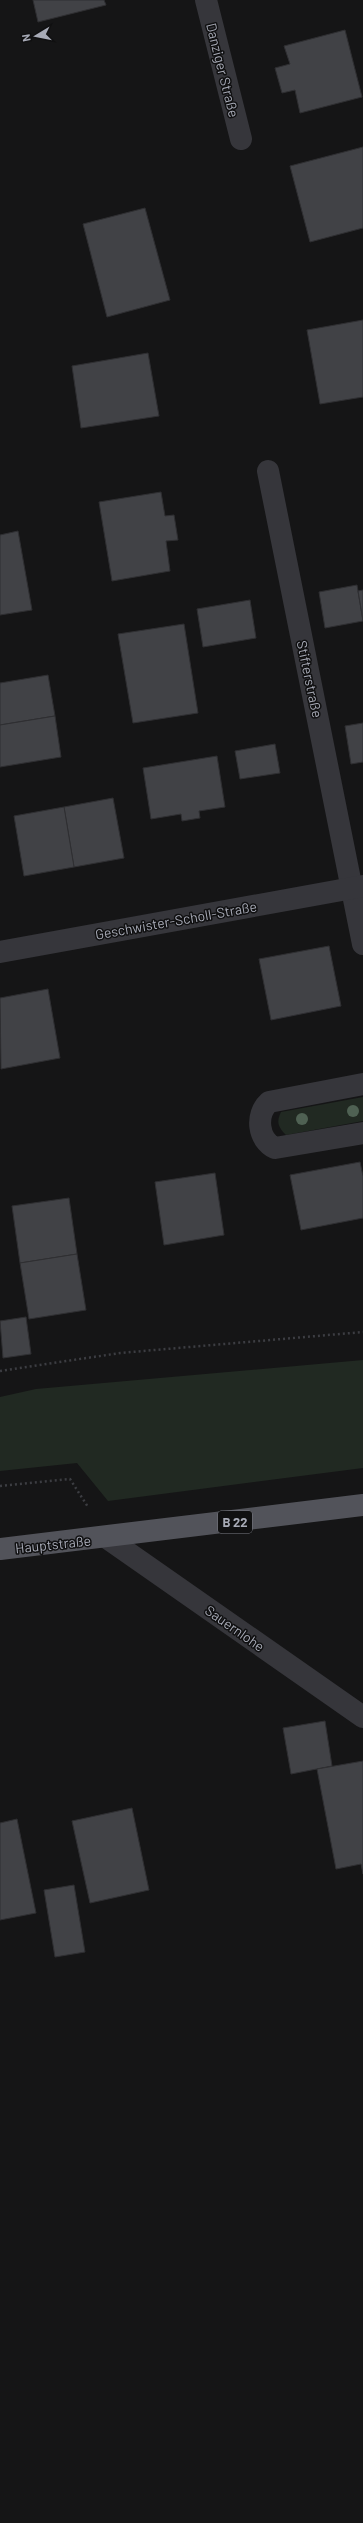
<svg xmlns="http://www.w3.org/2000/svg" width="363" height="2523" font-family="Barlow,sans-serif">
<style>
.grass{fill:#212922}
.building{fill:#414246;stroke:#2f2f32}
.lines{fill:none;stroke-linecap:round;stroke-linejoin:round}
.path{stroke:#3c3d42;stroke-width:2.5;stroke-dasharray:2 3;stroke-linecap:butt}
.street{stroke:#36363b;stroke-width:22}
.primary{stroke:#52535a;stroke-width:22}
.tree{fill:#4f6153}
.labels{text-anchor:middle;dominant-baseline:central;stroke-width:3;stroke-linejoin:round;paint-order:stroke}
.shield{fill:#101011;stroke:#7a7c84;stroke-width:1}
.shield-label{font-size:13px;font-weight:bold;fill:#a7aab6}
.street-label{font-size:14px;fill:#a7aab6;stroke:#101011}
</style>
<rect width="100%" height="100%" fill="#151516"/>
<g class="grass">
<path d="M363,1097V1121L286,1135C278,1127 276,1122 281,1112Z"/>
<path d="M363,1360V1468L108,1501L77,1463L0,1471V1397L36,1389Z"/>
</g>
<g class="building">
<path d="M33,0H104L106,5L38,22Z"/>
<path d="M345,30L362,97L300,113L295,90L282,93L275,68L290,64L284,46Z"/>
<path d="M363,147V228L310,242L290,166Z"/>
<path d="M145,208L170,300L107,317L83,224Z"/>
<path d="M363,320V397L320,404L307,330Z"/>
<path d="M148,353L159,416L81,428L72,366Z"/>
<path d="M161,492L165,516L174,515L178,540L166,541L170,571L112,581L99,502Z"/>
<path d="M18,531L32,610L0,615V535Z"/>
<path d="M357,585L363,621L325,628L319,592Z"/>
<path d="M363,590V620L358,591Z"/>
<path d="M250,600L256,638L203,647L197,609Z"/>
<path d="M184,624L198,713L133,723L118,634Z"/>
<path d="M48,675L55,716L0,725V683Z"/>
<path d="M55,716L61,757L0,767V725Z"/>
<path d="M363,723V762L351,764L345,726Z"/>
<path d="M275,744L280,773L240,779L235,751Z"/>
<path d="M217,756L225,807L199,811L200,818L182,821L181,814L151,819L143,768Z"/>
<path d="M113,798L124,858L74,867L64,807Z"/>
<path d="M64,807L74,867L24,876L14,816Z"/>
<path d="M329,946L341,1006L271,1020L259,959Z"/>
<path d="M48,989L60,1058L1,1069L0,998Z"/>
<path d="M360,1162L363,1176V1218L301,1230L290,1175Z"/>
<path d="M215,1173L224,1235L164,1245L155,1182Z"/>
<path d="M69,1198L77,1254L20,1263L12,1206Z"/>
<path d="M77,1254L86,1310L29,1319L20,1263Z"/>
<path d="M26,1317L31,1354L3,1358L0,1321Z"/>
<path d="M325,1721L332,1766L291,1774L283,1728Z"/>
<path d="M363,1761V1874L361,1864L336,1869L317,1769Z"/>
<path d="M132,1808L149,1890L90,1903L72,1821Z"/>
<path d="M17,1819L36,1913L0,1920V1823Z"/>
<path d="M74,1885L85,1952L55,1957L44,1890Z"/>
</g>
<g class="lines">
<g class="path">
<path d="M0,1371L120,1353L363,1332"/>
<path d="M0,1486L70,1479L88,1507"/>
</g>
<g class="street">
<path d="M206,0L241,139"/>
<path d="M268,471L363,944"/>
<path d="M0,952L363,886"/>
<path d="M363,1084L269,1102C255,1115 258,1140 275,1148L363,1133"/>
<path d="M107,1538L363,1717"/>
</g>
<path class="primary" d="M0,1549L363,1505"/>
</g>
<g class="tree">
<circle cx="353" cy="1111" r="6"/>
<circle cx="302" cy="1119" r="6"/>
</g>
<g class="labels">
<rect class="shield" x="218" y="1511" width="34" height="22" rx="3"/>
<g class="shield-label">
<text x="235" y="1522">B 22</text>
</g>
<g class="street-label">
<text transform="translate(223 70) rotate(76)">Danziger Straße</text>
<text transform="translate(310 679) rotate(78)">Stifterstraße</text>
<text transform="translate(176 920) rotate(-10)">Geschwister-Scholl-Straße</text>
<text transform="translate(53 1544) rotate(-6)">Hauptstraße</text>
<text transform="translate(235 1628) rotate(35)">Sauernlohe</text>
</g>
</g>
<g transform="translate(36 36) rotate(260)" stroke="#101011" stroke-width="3" paint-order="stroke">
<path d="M0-3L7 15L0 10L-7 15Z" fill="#a7aab6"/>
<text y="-6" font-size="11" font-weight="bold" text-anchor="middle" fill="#a7aab6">N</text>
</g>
</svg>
